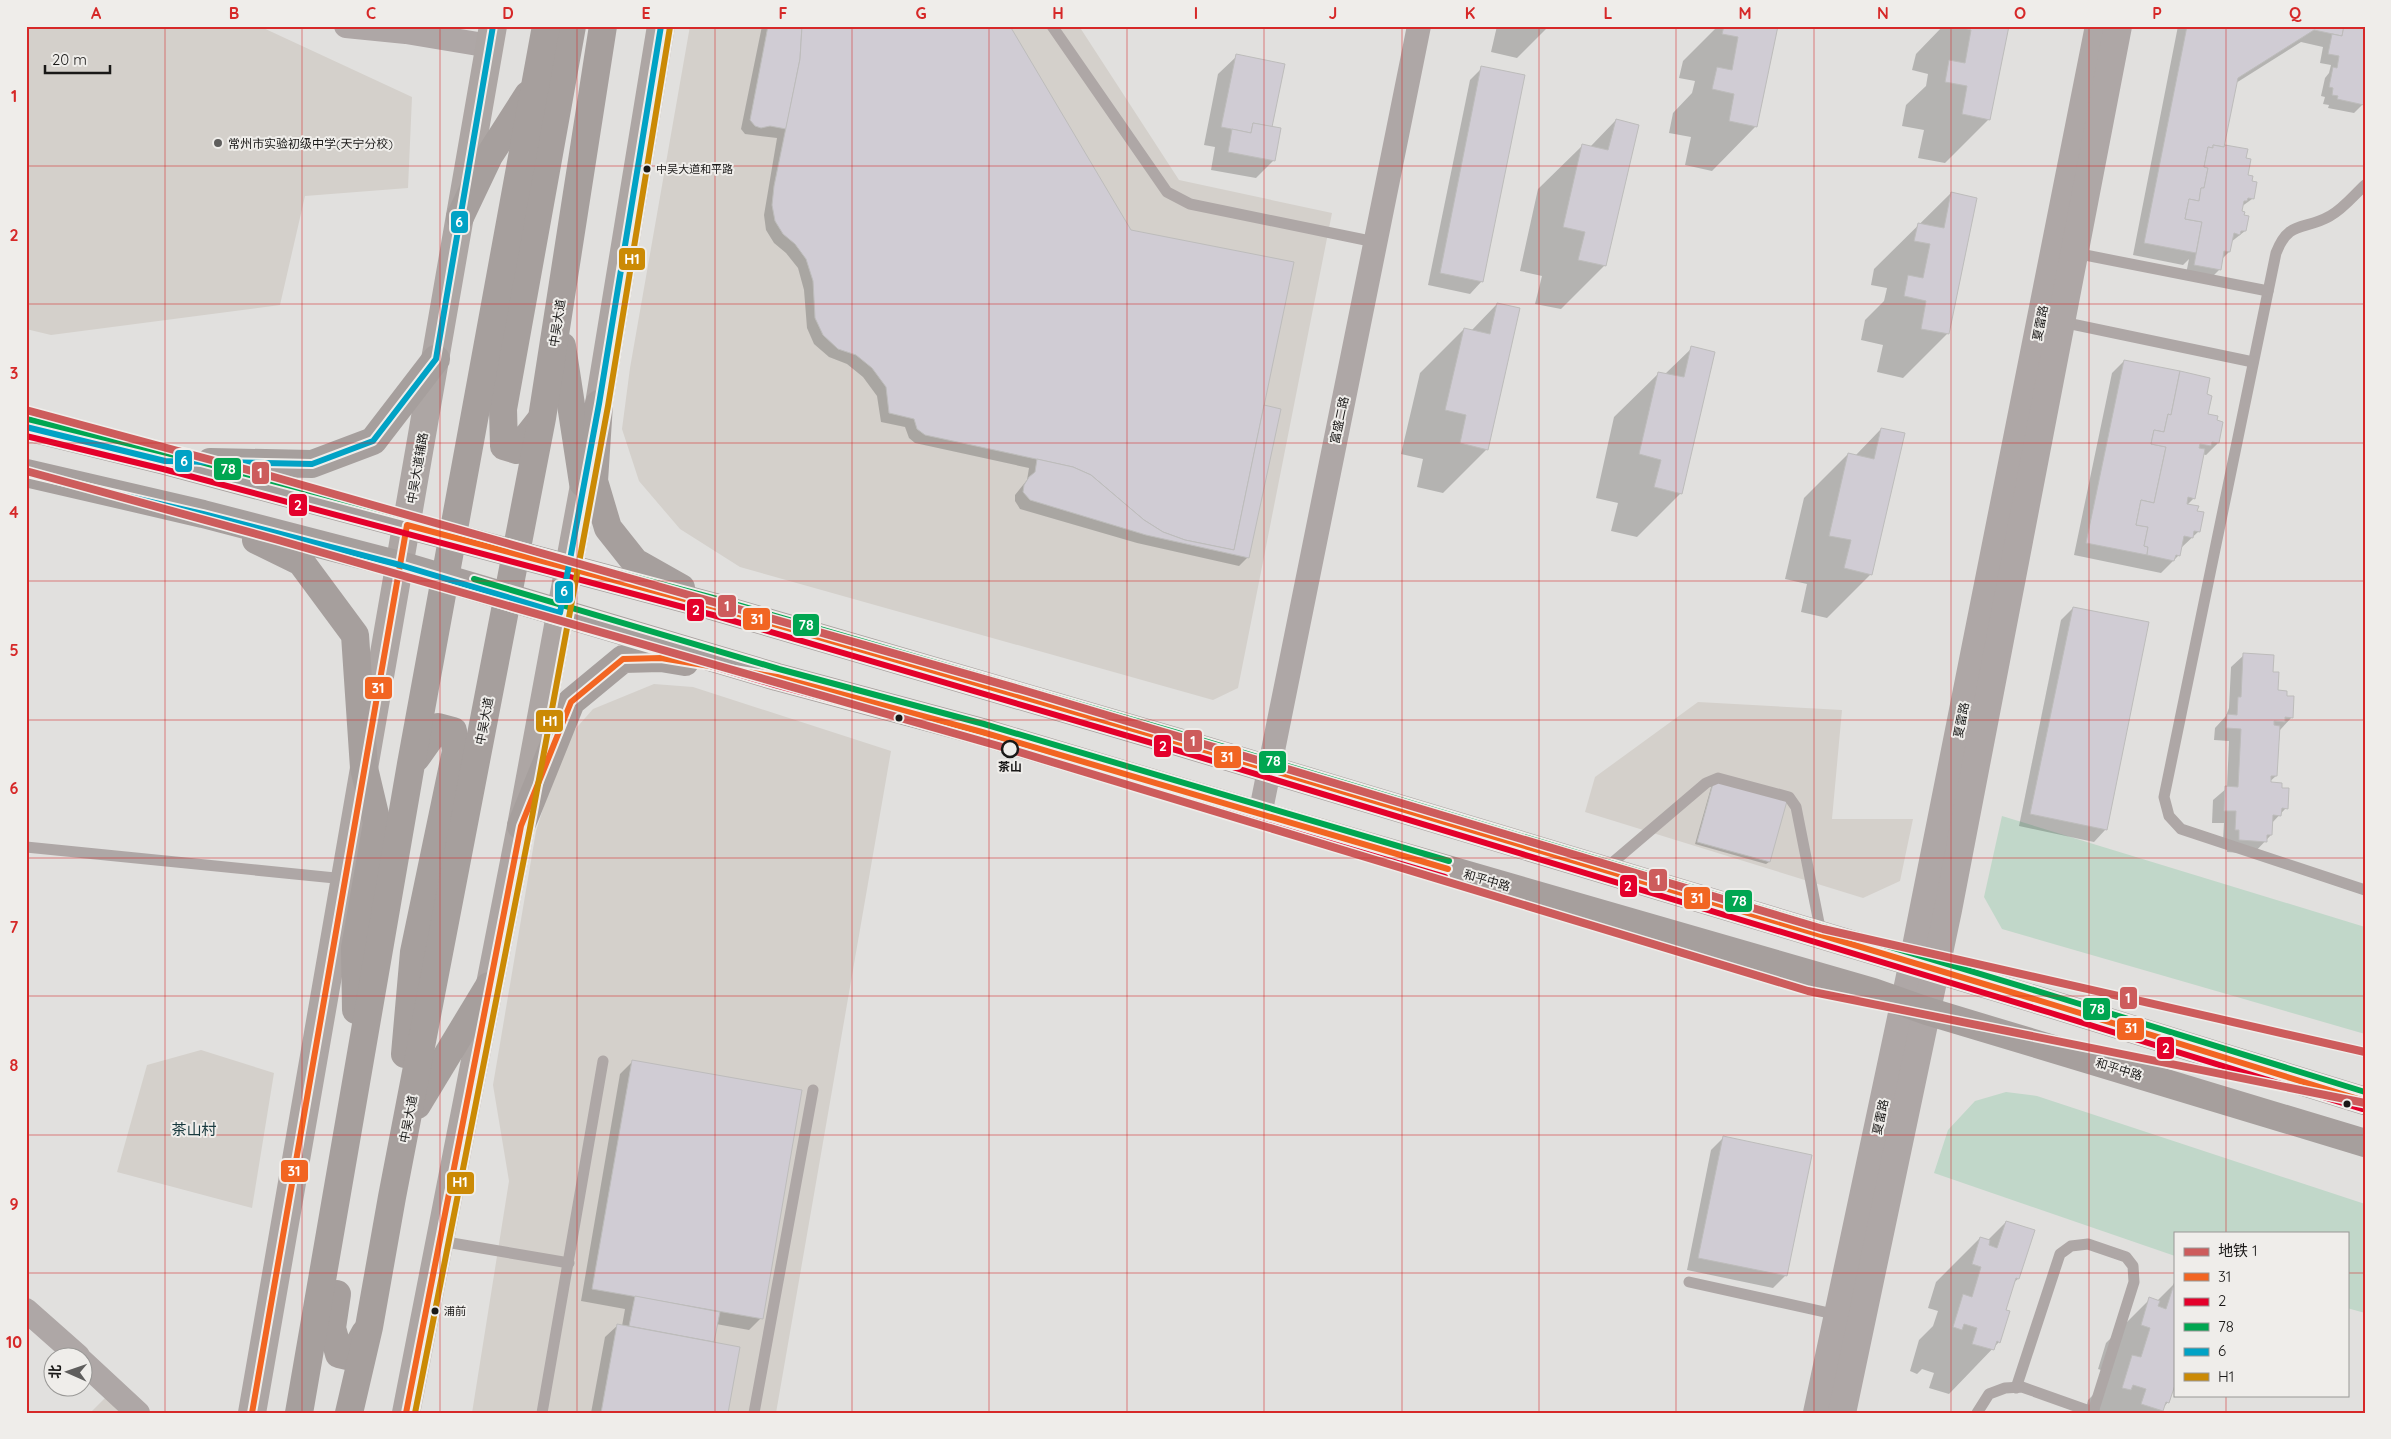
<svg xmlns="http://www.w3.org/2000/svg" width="2391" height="1439" font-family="Quicksand,'Noto Sans SC',sans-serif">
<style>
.built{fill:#d4d0cb}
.green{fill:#c1d7c9}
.shadow{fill:#0003}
.building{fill:#d0ccd4;stroke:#bdbcbb}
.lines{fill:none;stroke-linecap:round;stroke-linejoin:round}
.service{stroke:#aea7a6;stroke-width:11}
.minor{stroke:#aea7a6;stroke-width:24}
.tertiary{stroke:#aea7a6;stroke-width:28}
.secondary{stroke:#ada6a4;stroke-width:28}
.primary{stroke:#a69f9d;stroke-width:28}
.bus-1-casing{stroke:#efedea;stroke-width:10}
.bus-2-casing{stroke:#efedea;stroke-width:10}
.bus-3-casing{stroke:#efedea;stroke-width:10}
.bus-4-casing{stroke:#efedea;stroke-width:10}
.bus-5-casing{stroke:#efedea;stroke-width:10}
.bus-1{stroke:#f26522;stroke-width:6}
.bus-2{stroke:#e4002b;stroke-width:6}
.bus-3{stroke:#00a651;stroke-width:6}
.bus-4{stroke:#01a2c5;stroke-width:6}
.bus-5{stroke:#cb8a05;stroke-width:6}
.metro-1-casing{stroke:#efedea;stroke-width:11}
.metro-1{stroke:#cd5c5c;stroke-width:8}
.grid{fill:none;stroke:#d62828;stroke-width:1;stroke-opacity:0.55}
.poi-dot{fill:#5f5e5d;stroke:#efedea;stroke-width:2}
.bus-dot{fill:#191817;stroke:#efedea;stroke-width:2}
.stop-dot{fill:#efedea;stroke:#191817;stroke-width:2.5}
.labels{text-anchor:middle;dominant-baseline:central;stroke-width:4;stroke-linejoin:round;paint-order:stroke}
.bus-label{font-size:11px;fill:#191817;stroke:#efedea;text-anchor:start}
.poi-label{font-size:12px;fill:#191817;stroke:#efedea;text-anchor:start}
.street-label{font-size:12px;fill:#191817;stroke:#efedea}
.stop-label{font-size:12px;font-weight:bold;fill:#191817;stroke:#efedea}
.quarter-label{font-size:15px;fill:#183a3f;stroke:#efedea}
.line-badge{stroke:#efedea;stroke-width:2}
.badge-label{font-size:14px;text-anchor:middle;font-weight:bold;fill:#fff}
.neatline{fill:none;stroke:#d62828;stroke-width:2}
.grid-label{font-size:16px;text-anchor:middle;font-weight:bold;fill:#d62828}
</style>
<rect width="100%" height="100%" fill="#e1e0de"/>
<g class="built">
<path d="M26,26H259L412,97L408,188L305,196L280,305L51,335L26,329Z"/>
<path d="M690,26H1079L1179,180L1332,213L1238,688L1213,700L740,567L680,529L639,481L622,429L630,368Z"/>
<path d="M654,684L693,687L891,751L776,1413H472L509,1181L493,1085L536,831L564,742L593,709Z"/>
<path d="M1698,702L1842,710L1832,819H1913L1900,881L1863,898L1585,812L1595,777Z"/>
<path d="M201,1050L274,1073L252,1208L117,1172L147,1065Z"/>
<path d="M107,1396L123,1413H90Z"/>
</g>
<g class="green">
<path d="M2002,816L2365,927V1034L2002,929L1984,897Z"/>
<path d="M2006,1092L2037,1096L2365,1204V1313L2347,1308V1233H2175V1256L1934,1173L1948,1130L1975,1101Z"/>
</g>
<g class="shadow">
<path d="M762,26H1009L1130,231L1263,406L1248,557L1239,566L1137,543L1020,509L1015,501V495L1027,480L1029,468L915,443L909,438L905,427L881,422L877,396L863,377L847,364L829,357L814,344L807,328L804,290L798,268L786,253L774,243L766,230L764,215L777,138L745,134L741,129Z"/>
<path d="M1497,26H1549L1517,58L1491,52Z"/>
<path d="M1718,26H1777L1756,126L1712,171L1685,165L1691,137L1669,133L1673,113L1692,93L1695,81L1679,78L1683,61Z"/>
<path d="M1943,26H2008L1989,119L1945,163L1918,158L1924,130L1902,126L1906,105L1926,86L1928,74L1912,70L1916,54Z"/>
<path d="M2178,26H2365V97L2363,104L2354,113L2328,108L2329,105L2323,104L2325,97L2321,96L2325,78L2329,73L2331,65L2320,63L2323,47L2301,42L2236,83L2223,146L2246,150L2245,159L2246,177L2252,199L2241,207L2245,231L2231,242L2229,252L2222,259L2220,269L2210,279L2186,274L2189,259L2183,265L2133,255Z"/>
<path d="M1237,56L1270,128L1274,160L1256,178L1211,170L1215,147L1204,145L1218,74Z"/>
<path d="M1482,68V281L1470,294L1428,285L1470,80Z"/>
<path d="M1616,120L1605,265L1561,309L1535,304L1542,276L1520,271L1538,189L1583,145L1590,147Z"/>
<path d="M1951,193L1976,199L1947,334L1903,378L1877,372L1883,345L1861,340L1865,320L1884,301L1887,288L1871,285L1874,269Z"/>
<path d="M1497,304L1487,449L1443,493L1417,487L1423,459L1401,454L1420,373L1464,329L1471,331Z"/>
<path d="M1692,348L1681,493L1637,537L1611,531L1618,503L1596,498L1614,417L1659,373L1665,374Z"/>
<path d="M2124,361L2205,395L2207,415L2218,443L2206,455L2202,454L2194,498L2187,505L2199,531L2181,548L2179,555L2161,573L2074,555L2112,373Z"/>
<path d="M1881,429L1871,574L1827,618L1801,612L1807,584L1785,579L1804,498L1848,454L1855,456Z"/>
<path d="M2073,608L2106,829L2094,842L2019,826L2061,620Z"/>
<path d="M2244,655L2272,673L2277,692L2286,697L2292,717L2280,730L2276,776L2268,783L2281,789L2286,808L2271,824V835L2253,854L2227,852V842H2223L2224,823H2212L2213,800L2227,788L2229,741L2214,740L2215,728L2226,716L2229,708L2231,667Z"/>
<path d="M1712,784L1769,862L1766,864L1695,844Z"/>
<path d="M632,1062L761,1318L749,1330L716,1324L712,1343L727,1413H591L605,1337L618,1325L622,1326L625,1309L581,1301L620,1074Z"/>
<path d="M1723,1138L1786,1275L1773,1288L1687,1270L1711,1150Z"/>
<path d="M2006,1222L2018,1279L2013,1283L2005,1311L1999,1342L1949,1394L1929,1388L1934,1373L1922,1369L1917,1374L1910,1371L1919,1340L1933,1326L1938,1311L1928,1308L1936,1282L1980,1238L1988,1240Z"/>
<path d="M2175,1283L2168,1402L2159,1413H2085L2088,1400L2102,1386L2107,1372L2098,1369L2106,1343L2150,1299L2157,1301Z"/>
</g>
<g class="building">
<path d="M768,26H802L800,59L786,129L770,126L761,128L755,126L750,120Z"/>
<path d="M802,26H1010L1131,230L1294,262L1234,550L1185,540L1163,532L1144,520L1091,475L1073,467L925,435L917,429L914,419L889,413L886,387L872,368L856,355L838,349L823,335L815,318L813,281L806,259L795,244L783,234L775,221L772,205L774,186L800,59Z"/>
<path d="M1724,26H1778L1757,127L1729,121L1734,94L1712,89L1717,67L1732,70L1738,37L1722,34Z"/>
<path d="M1956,26H2009L1990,120L1962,114L1967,86L1945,82L1949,60L1965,63L1971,30Z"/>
<path d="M2187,26H2344L2342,36L2314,30L2238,78L2224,147L2213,145V148L2208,147L2204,167L2208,168L2204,188H2201L2199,201L2189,199L2185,219L2202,222L2196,253L2144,243Z"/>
<path d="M2344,26H2365L2364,105L2337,99L2338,96L2332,95L2333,88L2329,87L2333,67L2337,68L2339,56L2328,54L2332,34L2342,36Z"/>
<path d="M1236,54L1285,64L1272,127L1253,123L1251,133L1221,127Z"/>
<path d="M1481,66L1525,75L1483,282L1440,273Z"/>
<path d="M1616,119L1639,125L1606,266L1578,260L1585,232L1563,227L1582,144L1608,150Z"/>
<path d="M1253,123L1281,128L1275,161L1228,152L1232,129L1251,133Z"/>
<path d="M2213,145L2224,147L2225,145L2248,149L2246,158L2251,159L2248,175L2253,176L2252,181L2257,182L2254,199L2248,198L2247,201H2244L2242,211L2245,212L2244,215L2249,216L2246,231H2241L2240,235L2234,233L2230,252L2224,251L2221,270L2194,265L2202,222L2185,219L2189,199L2199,201L2201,188H2204L2208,168L2204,167L2208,147L2213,148Z"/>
<path d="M1951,192L1977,198L1949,334L1921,329L1926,301L1904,296L1908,275L1923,278L1930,244L1914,241L1918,223L1944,228Z"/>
<path d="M1497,303L1520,308L1488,450L1460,443L1466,415L1445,410L1464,328L1490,334Z"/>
<path d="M1691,346L1715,352L1682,494L1654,487L1661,460L1639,454L1658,372L1684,377Z"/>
<path d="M2124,360L2180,371L2171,415L2168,414L2164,432L2154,430L2151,444L2166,447L2154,503L2141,500L2136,525L2148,527L2144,546L2148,547L2147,555L2086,543Z"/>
<path d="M2180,371L2210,378L2207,394L2212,396L2208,414L2218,416L2217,420L2223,422L2219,443L2212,442L2211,446L2200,444L2199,448L2205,449L2195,499L2188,497L2187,504L2199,506L2197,511L2204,512L2200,532L2194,531L2193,538L2184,536L2180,556L2176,555L2174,561L2147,555L2148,547L2144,546L2148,527L2136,525L2141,500L2154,503L2166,447L2151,444L2154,430L2164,432L2168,414L2171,415Z"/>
<path d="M1264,405L1281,409L1249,558L1146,535L1030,500L1023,492L1024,485L1029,477L1035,472L1037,459L1073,467L1091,475L1144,520L1163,532L1185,540L1234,550Z"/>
<path d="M1881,428L1905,433L1872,575L1844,568L1851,540L1829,536L1848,453L1874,459Z"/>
<path d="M2073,607L2149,622L2107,830L2030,814Z"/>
<path d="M2243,653L2274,655L2273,672H2279L2278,690L2287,691V696H2294L2293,718L2285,717V722L2274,721V725L2280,726L2277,776H2271V782L2282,783V788H2289L2288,809L2282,808L2281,816L2273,815L2272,835H2267V842L2239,840V830H2235L2236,811H2224L2225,786L2238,787L2241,729L2226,728L2227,714L2237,715L2238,697H2241Z"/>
<path d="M1714,780L1787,801L1770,862L1697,842Z"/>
<path d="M632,1060L802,1090L763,1319L592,1289Z"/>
<path d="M1723,1136L1812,1155L1787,1276L1698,1258Z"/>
<path d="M2006,1221L2035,1230L2019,1279L2016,1278L2006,1310L2010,1311L2000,1343L1997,1341L1994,1350L1972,1344L1977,1328L1964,1324L1962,1330L1953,1327L1963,1294L1972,1297L1981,1267L1972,1264L1980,1237L1990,1240L1989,1245L1997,1248Z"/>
<path d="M2175,1281V1385L2169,1403L2166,1402L2163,1411L2141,1404L2146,1389L2133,1385L2131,1390L2122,1388L2132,1355L2141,1357L2150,1328L2141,1325L2149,1297L2160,1301L2158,1306L2166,1309Z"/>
<path d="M635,1296L720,1312L714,1342L629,1326Z"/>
<path d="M617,1324L740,1347L728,1413H601Z"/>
</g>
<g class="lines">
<g class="service">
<path d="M1052,26L1167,192L1190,204L1375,242"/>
<path d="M2365,185C2354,195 2343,209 2330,216C2304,231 2289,219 2276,253L2164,797L2169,816L2181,829L2365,890"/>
<path d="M2075,253L2268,291"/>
<path d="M2062,322L2253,362"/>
<path d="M26,847L345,879"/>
<path d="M1605,869L1706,783L1718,778L1789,797L1796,807L1821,933"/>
<path d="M440,1241L569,1263"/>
<path d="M1689,1282L1838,1315"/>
<path d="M2016,1388L2060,1254L2071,1246L2088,1244L2126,1257L2133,1266L2134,1282L2093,1412"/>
<path d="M542,1413L603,1061"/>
<path d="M754,1413L813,1090"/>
<path d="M1977,1413L1989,1394L2005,1388L2022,1387L2095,1413"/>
</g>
<g class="minor">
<path d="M346,26L406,32L490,46"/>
<path d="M1260,815L1419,26"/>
<path d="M26,1310L78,1356"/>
<path d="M82,1361L138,1413"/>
</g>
<g class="tertiary">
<path d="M1817,1413L1913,962L2099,26"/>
<path d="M1842,1413L1948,910L2118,26"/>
</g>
<g class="secondary">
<path d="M252,1413L493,26"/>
<path d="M406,1413L521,826L599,404L661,26"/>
</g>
<g class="primary">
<path d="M460,217L489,156L528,95"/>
<path d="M562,346L583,483"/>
<path d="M599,404L594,481L608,528L635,562L681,588"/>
<path d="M539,422L517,450L504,446L503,409L572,26"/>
<path d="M26,427L165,461L715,607L1178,742L2054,1005L2365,1101"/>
<path d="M210,462L312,464L373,441L436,359"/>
<path d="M26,473L203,514L400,565L777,677L982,732L1260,815L1873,992L1927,1011L2365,1143"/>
<path d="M256,540L301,562L355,635L364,768L377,823L355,948L356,1010"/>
<path d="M521,826L571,702L623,659L661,658L685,662"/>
<path d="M405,1054L414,952L456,751L453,731L438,727L416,758"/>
<path d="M417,1105L489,986"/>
<path d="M337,1294L332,1328L339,1354L352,1357L365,1333"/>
<path d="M299,1413L411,764L546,26"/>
<path d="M349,1413L369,1327L392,1197L542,418L603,26"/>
</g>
<g class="bus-1-casing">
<g id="bus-1">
<path d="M252,1413L407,525L715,607L1178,742L2054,1005L2365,1101"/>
<path d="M406,1413L521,826L571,702L623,659L661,658L777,677L982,732L1448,869"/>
</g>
</g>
<g class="bus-2-casing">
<g id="bus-2">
<path d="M26,436L163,469L713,615L1176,750L2051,1013L2362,1109"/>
<path d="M470,595L775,685L980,740L1445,877"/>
</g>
</g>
<g class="bus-3-casing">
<g id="bus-3">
<path d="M28,419L167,453L717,599L1181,734L2057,997L2365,1092"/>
<path d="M474,579L779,669L984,724L1449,861"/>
</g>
</g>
<g class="bus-4-casing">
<g id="bus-4">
<path d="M26,427L165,461L312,464L373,441L436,359L493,26"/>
<path d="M26,473L203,514L400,565L560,613L599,404L661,26"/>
</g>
</g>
<g class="bus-5-casing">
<path id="bus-5" d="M415,1413L530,828L608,406L670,27"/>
</g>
<use href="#bus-1" class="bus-1"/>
<use href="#bus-2" class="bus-2"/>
<use href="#bus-3" class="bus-3"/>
<use href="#bus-4" class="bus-4"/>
<use href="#bus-5" class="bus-5"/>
<g class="metro-1-casing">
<g id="metro-1">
<path d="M26,410L267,475L1026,691L1823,929L2365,1052"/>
<path d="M26,471L278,540L1009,749L1808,991L2365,1103"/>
</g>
</g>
<use href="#metro-1" class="metro-1"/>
</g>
<path class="grid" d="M165,26V1413M302,26V1413M440,26V1413M577,26V1413M715,26V1413M852,26V1413M989,26V1413M1127,26V1413M1264,26V1413M1402,26V1413M1539,26V1413M1676,26V1413M1814,26V1413M1951,26V1413M2089,26V1413M2226,26V1233M26,166H2365M26,304H2365M26,443H2365M26,581H2365M26,720H2365M26,858H2365M26,996H2365M26,1135H2365M26,1273H2175M2347,1273H2365M2226,1395V1413"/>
<circle class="poi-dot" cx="218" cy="143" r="5"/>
<g class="bus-dot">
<circle cx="647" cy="169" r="4.5"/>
<circle cx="899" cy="718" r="4.5"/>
<circle cx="2347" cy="1104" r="4.5"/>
<circle cx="435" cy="1311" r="4.5"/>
</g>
<circle class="stop-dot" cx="1010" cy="749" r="8"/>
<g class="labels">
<g class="bus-label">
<text x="656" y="169">中吴大道和平路</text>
<text x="444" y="1311">浦前</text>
</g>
<g class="poi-label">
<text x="228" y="143">常州市实验初级中学(天宁分校)</text>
</g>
<g class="street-label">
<text transform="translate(557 323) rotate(-81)">中吴大道</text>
<text transform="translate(2040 323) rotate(-79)">夏雷路</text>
<text transform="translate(1339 420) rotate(-78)">富盛二路</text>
<text transform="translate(417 468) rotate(-80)">中吴大道辅路</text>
<text transform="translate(1961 720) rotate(-79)">夏雷路</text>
<text transform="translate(484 721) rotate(-79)">中吴大道</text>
<text transform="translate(1487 880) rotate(16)">和平中路</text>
<text transform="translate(2119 1069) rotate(17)">和平中路</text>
<text transform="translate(1880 1117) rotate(-78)">夏雷路</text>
<text transform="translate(408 1119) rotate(-79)">中吴大道</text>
</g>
<g class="stop-label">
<text x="1010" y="766">茶山</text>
</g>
<g class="quarter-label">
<text x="194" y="1129">茶山村</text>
</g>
</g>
<g class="line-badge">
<rect x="450" y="210" width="19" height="24" rx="5" fill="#01a2c5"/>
<rect x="618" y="247" width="28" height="24" rx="5" fill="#cb8a05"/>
<rect x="174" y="449" width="19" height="24" rx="5" fill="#01a2c5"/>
<rect x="213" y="457" width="29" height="24" rx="5" fill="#00a651"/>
<rect x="251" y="461" width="19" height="24" rx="5" fill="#cd5c5c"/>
<rect x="288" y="493" width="20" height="24" rx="5" fill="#e4002b"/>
<rect x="554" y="580" width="20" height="24" rx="5" fill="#01a2c5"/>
<rect x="717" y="594" width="20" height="24" rx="5" fill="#cd5c5c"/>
<rect x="686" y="598" width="19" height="24" rx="5" fill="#e4002b"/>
<rect x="742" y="607" width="29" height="24" rx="5" fill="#f26522"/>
<rect x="792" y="613" width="28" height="24" rx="5" fill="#00a651"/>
<rect x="364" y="676" width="29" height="24" rx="5" fill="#f26522"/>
<rect x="535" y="709" width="29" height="24" rx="5" fill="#cb8a05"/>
<rect x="1183" y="729" width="20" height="24" rx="5" fill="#cd5c5c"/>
<rect x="1153" y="734" width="19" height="24" rx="5" fill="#e4002b"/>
<rect x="1213" y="745" width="29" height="24" rx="5" fill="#f26522"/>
<rect x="1258" y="750" width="29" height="24" rx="5" fill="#00a651"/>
<rect x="1648" y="868" width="20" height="24" rx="5" fill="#cd5c5c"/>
<rect x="1619" y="874" width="19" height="24" rx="5" fill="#e4002b"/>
<rect x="1683" y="886" width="28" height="24" rx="5" fill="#f26522"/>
<rect x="1724" y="889" width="29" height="24" rx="5" fill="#00a651"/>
<rect x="2119" y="986" width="19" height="24" rx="5" fill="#cd5c5c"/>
<rect x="2082" y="997" width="29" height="24" rx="5" fill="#00a651"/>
<rect x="2116" y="1017" width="29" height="24" rx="5" fill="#f26522"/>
<rect x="2156" y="1036" width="19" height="24" rx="5" fill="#e4002b"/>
<rect x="280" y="1159" width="29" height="24" rx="5" fill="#f26522"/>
<rect x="446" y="1171" width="29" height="24" rx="5" fill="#cb8a05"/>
</g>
<g class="badge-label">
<text x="459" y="227">6</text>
<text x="632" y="264">H1</text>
<text x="184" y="466">6</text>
<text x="228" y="474">78</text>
<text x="260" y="478">1</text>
<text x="298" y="510">2</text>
<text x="564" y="596">6</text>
<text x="727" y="611">1</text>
<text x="696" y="615">2</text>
<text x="757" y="624">31</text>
<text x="806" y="630">78</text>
<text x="378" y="693">31</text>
<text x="550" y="726">H1</text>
<text x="1193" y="746">1</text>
<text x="1163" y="751">2</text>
<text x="1227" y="762">31</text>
<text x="1273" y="766">78</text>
<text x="1658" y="885">1</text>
<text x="1628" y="891">2</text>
<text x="1697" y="903">31</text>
<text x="1739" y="906">78</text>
<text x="2128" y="1003">1</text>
<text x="2097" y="1014">78</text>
<text x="2131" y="1033">31</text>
<text x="2166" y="1053">2</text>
<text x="294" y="1176">31</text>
<text x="460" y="1187">H1</text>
</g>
<rect width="2391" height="1439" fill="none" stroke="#efedea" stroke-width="55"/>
<rect x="2174" y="1232" width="175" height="165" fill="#efedea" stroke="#999896"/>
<rect x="2184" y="1248" width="25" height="8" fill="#cd5c5c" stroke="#999896"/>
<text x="2218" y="1256" font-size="15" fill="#191817">地铁 1</text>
<rect x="2184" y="1273" width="25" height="8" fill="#f26522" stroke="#999896"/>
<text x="2218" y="1282" font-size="15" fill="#191817">31</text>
<rect x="2184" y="1298" width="25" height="8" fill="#e4002b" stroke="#999896"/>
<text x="2218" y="1306" font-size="15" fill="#191817">2</text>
<rect x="2184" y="1323" width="25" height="8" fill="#00a651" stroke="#999896"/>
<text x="2218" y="1332" font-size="15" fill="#191817">78</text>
<rect x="2184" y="1348" width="25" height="8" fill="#01a2c5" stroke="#999896"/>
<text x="2218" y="1356" font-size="15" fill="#191817">6</text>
<rect x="2184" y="1373" width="25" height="8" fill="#cb8a05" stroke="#999896"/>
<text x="2218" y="1382" font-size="15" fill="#191817">H1</text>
<g transform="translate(68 1372) rotate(272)"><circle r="24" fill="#efedea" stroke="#999896"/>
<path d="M0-4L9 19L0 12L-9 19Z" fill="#5f5e5d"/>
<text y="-8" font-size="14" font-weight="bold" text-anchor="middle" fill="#191817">北</text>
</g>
<path d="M45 65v8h65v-8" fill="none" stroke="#191817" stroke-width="2.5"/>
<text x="52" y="65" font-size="15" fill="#191817" stroke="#efedea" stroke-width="4" paint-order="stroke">20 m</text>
<rect x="28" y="28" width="2336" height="1384" class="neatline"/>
<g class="grid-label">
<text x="96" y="19">A</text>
<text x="234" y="19">B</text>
<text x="371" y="19">C</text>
<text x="508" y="19">D</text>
<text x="646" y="19">E</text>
<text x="783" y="19">F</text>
<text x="921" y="19">G</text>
<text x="1058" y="19">H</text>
<text x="1196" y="19">I</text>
<text x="1333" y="19">J</text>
<text x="1470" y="19">K</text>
<text x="1608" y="19">L</text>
<text x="1745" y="19">M</text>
<text x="1883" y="19">N</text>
<text x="2020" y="19">O</text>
<text x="2157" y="19">P</text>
<text x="2295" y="19">Q</text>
<text x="14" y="102">1</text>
<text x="14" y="241">2</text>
<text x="14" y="379">3</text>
<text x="14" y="518">4</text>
<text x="14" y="656">5</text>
<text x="14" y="794">6</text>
<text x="14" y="933">7</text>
<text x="14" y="1071">8</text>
<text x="14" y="1210">9</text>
<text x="14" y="1348">10</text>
</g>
</svg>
